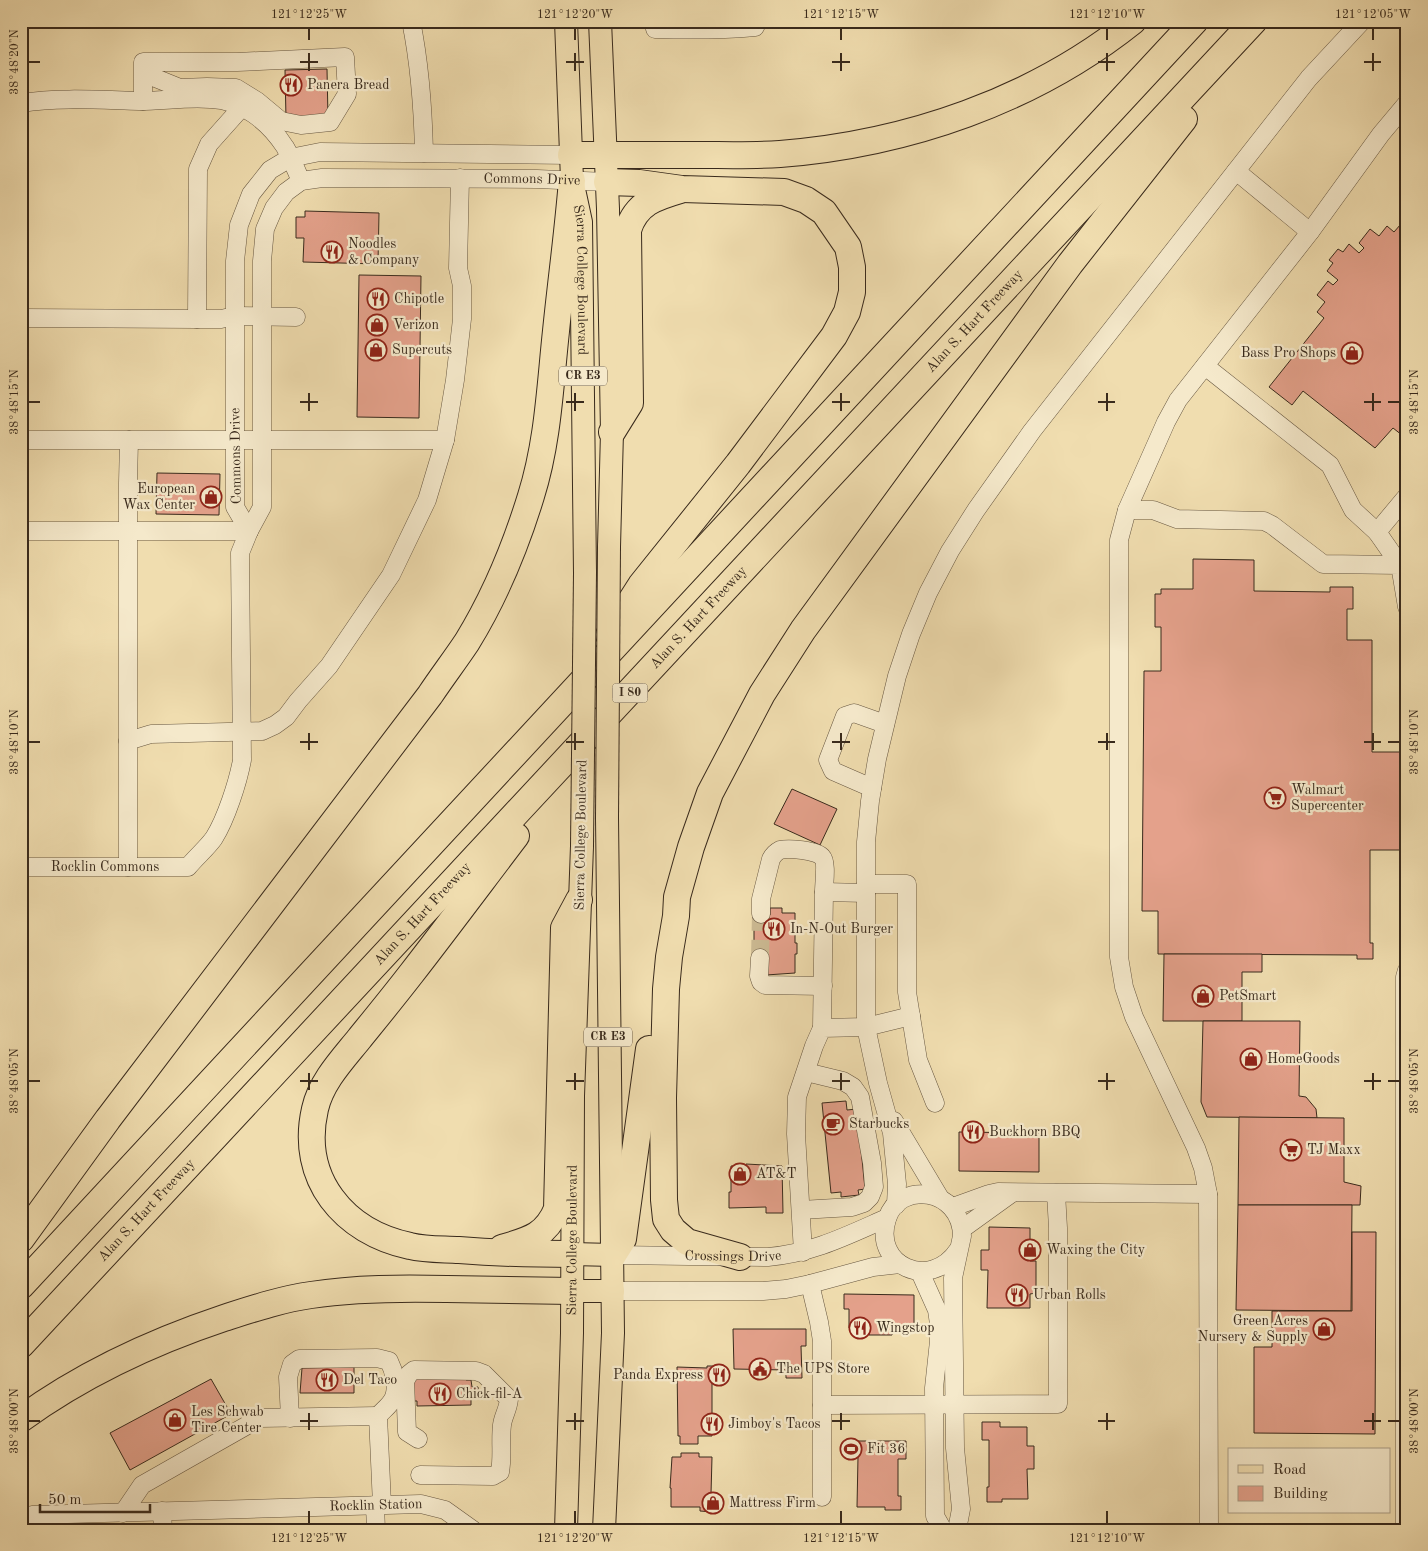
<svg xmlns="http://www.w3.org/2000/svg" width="1428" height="1551" font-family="'Old Standard TT',serif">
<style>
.building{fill:#e4a18b;stroke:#392a1c}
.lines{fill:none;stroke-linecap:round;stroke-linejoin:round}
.minor-tunnel{stroke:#cbb992;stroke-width:18;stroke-dasharray:18 9;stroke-linecap:butt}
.minor-casing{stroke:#675741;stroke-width:19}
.major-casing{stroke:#392a1c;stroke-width:24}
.highway-casing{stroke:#392a1c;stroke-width:28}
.minor{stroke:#f5e9cb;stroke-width:18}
.major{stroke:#f0ddaf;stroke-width:22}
.highway{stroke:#f0ddaf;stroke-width:26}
.major-bridge-casing{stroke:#392a1c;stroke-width:24;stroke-linecap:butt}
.major-bridge{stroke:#f0ddaf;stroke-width:22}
.ticks{fill:none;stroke:#392a1c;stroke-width:2}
.labels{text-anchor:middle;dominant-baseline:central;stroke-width:4.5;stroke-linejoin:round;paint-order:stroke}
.shield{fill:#f5e9cb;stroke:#716350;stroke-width:1}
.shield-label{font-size:12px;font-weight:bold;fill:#392a1c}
.poi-label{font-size:14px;fill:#392a1c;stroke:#f5e9cb;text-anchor:start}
.street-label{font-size:14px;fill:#392a1c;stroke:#f5e9cb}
.neatline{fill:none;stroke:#392a1c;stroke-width:2}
.ticks-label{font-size:12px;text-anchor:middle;fill:#392a1c}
</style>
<rect width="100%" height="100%" fill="#f0ddaf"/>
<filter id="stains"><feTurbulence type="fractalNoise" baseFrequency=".004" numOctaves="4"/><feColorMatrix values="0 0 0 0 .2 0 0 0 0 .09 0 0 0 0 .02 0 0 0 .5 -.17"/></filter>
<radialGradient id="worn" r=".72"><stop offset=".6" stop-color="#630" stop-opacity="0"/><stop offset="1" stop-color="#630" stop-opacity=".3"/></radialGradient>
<g class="building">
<path d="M327,69L328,118L286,119L285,70Z"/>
<path d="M305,211L379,213L378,264L303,262L304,238H296V217H305Z"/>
<path d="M1407,217V439L1393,428L1375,448L1303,391L1292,405L1269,387L1324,318L1317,312L1325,302L1317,295L1328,281L1333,285L1338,280L1327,271L1333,263L1329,260L1338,249L1343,252L1349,244L1359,253L1364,248L1359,243L1370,229L1379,236L1387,226L1394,232Z"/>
<path d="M359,275L421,276L419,418L357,417Z"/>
<path d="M157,473L220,474L219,515L156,514Z"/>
<path d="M1193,559L1254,560V591L1330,592V587H1353V609H1347V640H1372V752H1407V850H1370V943H1373V959H1357V955L1158,954V911H1142L1144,671H1161V627H1155V594H1161V589H1193Z"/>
<path d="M792,789L837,809L820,845L774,824Z"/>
<path d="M770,908H782V913H795V943H797V954H795V973L766,975L754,958V915H770Z"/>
<path d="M1164,954H1262V972H1242V1021H1163Z"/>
<path d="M1203,1021H1300L1299,1096L1306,1097L1316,1109L1317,1118L1207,1117L1201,1102Z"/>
<path d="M846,1101L847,1110L857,1109L865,1189L858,1190L859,1195L841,1197V1192L831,1193L822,1103Z"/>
<path d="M1239,1117L1344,1118V1182L1361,1186L1360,1205H1238Z"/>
<path d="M959,1132L1039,1133V1172L959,1171Z"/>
<path d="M746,1164L782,1166L783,1213H766V1207L729,1208V1192H731V1166H746Z"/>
<path d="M1238,1205H1352L1351,1311L1236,1310Z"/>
<path d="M989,1227L1030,1228V1261H1036V1293L1030,1294V1308H987L988,1270H981V1250H989Z"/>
<path d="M1352,1232H1376L1375,1434L1254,1433V1347H1272V1311H1352Z"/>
<path d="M844,1294L914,1295V1328H893L892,1335H869V1328H849V1309H844Z"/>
<path d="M733,1329H806V1346H801L802,1378H786V1370L734,1369Z"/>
<path d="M707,1366H719V1383H712V1436H698V1444H680V1436H678L677,1367L707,1368Z"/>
<path d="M354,1367V1393H300L302,1368Z"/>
<path d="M466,1372V1380H471L472,1387H478L479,1398H471V1405L417,1406V1401H411V1376Z"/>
<path d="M211,1379L231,1414L130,1470L110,1433Z"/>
<path d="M982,1422H1000V1427H1027V1446H1034V1469H1027L1028,1499H1002V1502H987V1487H989V1440H982Z"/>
<path d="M851,1441H906V1459H898V1496H901V1510H885V1507H857L858,1457H851Z"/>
<path d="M681,1453H699V1457H712L711,1494H713V1512L700,1511V1507H671V1488H670L672,1457H681Z"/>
<path d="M127,1525L128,1530H71V1527Z"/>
</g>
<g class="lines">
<path class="minor-tunnel" d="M760,958L761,914"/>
<g class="minor-casing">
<g id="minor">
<path d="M411,21C420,65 423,108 424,153"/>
<path d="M654,21L655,29C689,30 722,30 755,27L758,21"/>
<path d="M143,73L180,88L207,87L236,88L257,101L281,121L301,125L330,122L347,94L345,57L237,62H143V101"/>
<path d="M21,103C60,97 100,100 139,101C163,101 187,97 211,99C242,100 269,122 285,147C291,157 296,170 301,181"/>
<path d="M1310,232L1381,134L1407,103"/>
<path d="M21,318L197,319H221L235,316L296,317"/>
<path d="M197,319L198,169L209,144L242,107"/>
<path d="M1205,366L1330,465L1353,510L1377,532"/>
<path d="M21,440H445"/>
<path d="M1127,510H1153L1177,519L1264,521L1272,525L1323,564L1400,565L1407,607"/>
<path d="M21,531H249"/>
<path d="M249,531L235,507V261L239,225L251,194L270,170L290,158L320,152L571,155"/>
<path d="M1400,565L1377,532L1407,496"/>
<path d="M128,741L151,734L262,731L275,725L286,717L298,701L329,666L391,575L427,500L445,440L455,380L462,319V286L458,268L460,178"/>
<path d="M872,788L833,771L828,760L845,716L854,713L885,724"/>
<path id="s1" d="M21,867H188C196,857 207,848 214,838C226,819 238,782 242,760L240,553L249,531L262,507V261L265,229L274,208L286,192L301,181L322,178L537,179L607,182"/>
<path d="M128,867V483L129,440"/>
<path d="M866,884H907V992L918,1060L935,1103"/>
<path d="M761,914V899L771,859C773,855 776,852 780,850C788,848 817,850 822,857C827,862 824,884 824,892"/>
<path d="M760,958L759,976L761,982L765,985L823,986"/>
<path d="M822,1028L824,892L866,893"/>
<path d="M894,1121L940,1198"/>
<path d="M896,1205L897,1184L892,1133L878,1083L866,1027V842L870,801L877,759L897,676L911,634L928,593L950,551L976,510L1032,431L1309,78L1362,21"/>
<path d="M953,1207L989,1194L998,1192L1208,1194"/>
<path d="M801,1210L852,1207L864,1203L870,1197L874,1187L872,1163L860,1097L853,1087L843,1081L806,1072"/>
<path d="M962,1229L1012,1193"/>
<path d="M803,1252L796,1134L797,1097L814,1046L822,1028L866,1027L911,1016"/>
<path id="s2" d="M613,1255L768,1257C813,1253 846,1236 887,1218"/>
<path d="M920,1272L937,1310L939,1324V1341L934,1388L935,1516L943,1530"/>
<path d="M810,1284L819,1322L822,1341V1497"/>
<path d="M613,1291H763L786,1289L810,1284L873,1267L900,1264"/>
<path d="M822,1405L1058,1404V1228L1056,1193"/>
<path d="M290,1418L288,1377L292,1364L299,1359L377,1358L389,1361C394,1371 398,1386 394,1397C391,1405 383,1410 378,1416"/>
<path d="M418,1439L407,1432L405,1381L409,1374L414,1370L476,1371L484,1374L509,1399C508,1410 503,1416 502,1425C500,1441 503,1456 500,1472L493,1476L420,1475"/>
<path d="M375,1505L376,1530"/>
<path d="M162,1511L163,1530"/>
<path d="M123,1513L142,1485L260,1418L378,1416L382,1505"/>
<path id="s3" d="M32,1515L421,1504L445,1510L473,1530"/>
<path d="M957,1530L961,1509L955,1448L953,1278L962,1236C961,1188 899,1180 887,1219C872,1265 930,1292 958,1250"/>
<path d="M1209,1530L1208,1194L1203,1168L1196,1148L1134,1017L1124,987L1119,957V540L1127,510L1166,422L1178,400L1310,232L1236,171"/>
<path d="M1405,1530V977L1407,970"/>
</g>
</g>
<g class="major-casing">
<g id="major">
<path id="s4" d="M566,21L572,180L581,222L585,573"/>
<path d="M600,21L608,209L612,432L609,547"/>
<path d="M572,1254L613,1255"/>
<path d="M572,1291H613"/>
<path id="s5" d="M566,1530L572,1333L573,1096L582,846"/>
<path d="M604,1530L613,1333L607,818"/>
</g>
</g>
<g class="highway-casing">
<g id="highway">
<path d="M571,155C613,155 655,155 697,155C724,155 752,156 780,154C907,144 1033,101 1133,21"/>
<path d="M607,182L639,183L682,189L784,192L806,200L824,212L848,247L852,267V292L847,312L834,336L738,464L641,585L609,635"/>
<path d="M612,432L630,403L628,230C636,203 656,197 680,190"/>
<path d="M516,836C481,882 446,929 411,974C394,996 376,1018 359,1039C342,1060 321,1082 315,1109C299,1179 344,1232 410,1246C426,1250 443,1249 459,1250C497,1253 535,1254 572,1254"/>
<path d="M21,1239L108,1119L430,695C442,677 455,660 467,642C494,598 516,545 531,496C548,442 550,387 556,331C561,281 568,231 572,180"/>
<path d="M502,1248C529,1240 546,1236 557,1209L564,928L579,900"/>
<path d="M613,1255L623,1239L649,1049"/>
<path d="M740,1257L687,1242L673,1230L666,1219L664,1200L663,1098L666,989L669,957L676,916L677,897L691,847L710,793L762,694L803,630L1070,264L1184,119"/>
<path d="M21,1286L1195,21"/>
<path id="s6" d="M21,1345L1254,21"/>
<path d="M21,1419C83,1374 152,1342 224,1318C252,1309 282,1299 311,1295C356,1288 402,1288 447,1289C489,1290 531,1290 572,1291"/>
</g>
</g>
<use href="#minor" class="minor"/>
<use href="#major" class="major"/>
<use href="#highway" class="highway"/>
<g class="major-bridge-casing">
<g id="major-bridge">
<path d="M607,818L609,547"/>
<path d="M582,846L585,573"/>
</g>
</g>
<use href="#major-bridge" class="major-bridge"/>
</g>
<path class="ticks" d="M309,28V40M575,28V40M841,28V40M1107,28V40M1373,28V40M309,53V71M575,53V71M841,53V71M1107,53V71M1373,53V71M28,62H40M300,62H318M566,62H584M832,62H850M1098,62H1115M1364,62H1381M309,393V411M575,393V411M841,393V411M1107,393V411M1373,393V411M28,402H40M300,402H318M566,402H584M832,402H850M1098,402H1115M1364,402H1381M1388,402H1400M309,733V750M575,733V750M841,733V750M1107,733V750M1373,733V750M28,742H40M300,742H318M566,742H584M832,742H850M1098,742H1115M1364,742H1381M1388,742H1400M309,1073V1090M575,1073V1090M841,1073V1090M1107,1073V1090M1373,1073V1090M28,1081H40M300,1081H318M566,1081H584M832,1081H850M1098,1081H1115M1364,1081H1381M1388,1081H1400M309,1413V1430M575,1413V1430M841,1413V1430M1107,1413V1430M1373,1413V1430M28,1421H40M300,1421H318M566,1421H584M832,1421H850M1098,1421H1115M1364,1421H1381M1388,1421H1400M309,1511V1524M575,1511V1524M841,1511V1524M1107,1511V1524"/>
<defs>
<g id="restaurant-ring" transform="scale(1.125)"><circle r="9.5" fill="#f5e9cb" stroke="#8f2418" stroke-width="1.5"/><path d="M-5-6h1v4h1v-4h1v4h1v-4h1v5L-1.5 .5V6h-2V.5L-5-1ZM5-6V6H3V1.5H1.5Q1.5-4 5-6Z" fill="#8f2418"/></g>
<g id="shop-ring" transform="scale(1.125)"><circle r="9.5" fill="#f5e9cb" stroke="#8f2418" stroke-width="1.5"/><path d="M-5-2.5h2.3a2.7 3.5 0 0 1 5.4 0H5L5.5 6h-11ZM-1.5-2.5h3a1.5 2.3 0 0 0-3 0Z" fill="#8f2418"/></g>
<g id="supermarket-ring" transform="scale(1.125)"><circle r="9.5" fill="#f5e9cb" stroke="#8f2418" stroke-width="1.5"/><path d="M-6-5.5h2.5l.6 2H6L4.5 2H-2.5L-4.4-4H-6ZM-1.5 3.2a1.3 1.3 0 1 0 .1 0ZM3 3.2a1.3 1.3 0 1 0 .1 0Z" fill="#8f2418"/></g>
<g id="cafe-ring" transform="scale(1.125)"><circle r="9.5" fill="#f5e9cb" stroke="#8f2418" stroke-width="1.5"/><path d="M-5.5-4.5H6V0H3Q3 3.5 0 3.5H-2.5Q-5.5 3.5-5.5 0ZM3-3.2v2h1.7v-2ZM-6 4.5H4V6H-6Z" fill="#8f2418"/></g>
<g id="civic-ring" transform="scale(1.125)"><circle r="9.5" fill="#f5e9cb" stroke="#8f2418" stroke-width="1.5"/><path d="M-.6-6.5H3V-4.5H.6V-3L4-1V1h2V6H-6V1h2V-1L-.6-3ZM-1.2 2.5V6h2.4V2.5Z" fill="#8f2418"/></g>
<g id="stadium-ring" transform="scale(1.125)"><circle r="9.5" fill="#f5e9cb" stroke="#8f2418" stroke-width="1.5"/><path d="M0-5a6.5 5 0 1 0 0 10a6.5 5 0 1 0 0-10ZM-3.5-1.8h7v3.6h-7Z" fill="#8f2418"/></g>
</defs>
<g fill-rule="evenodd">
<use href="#restaurant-ring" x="291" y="85"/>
<use href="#restaurant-ring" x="332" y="252"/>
<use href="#restaurant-ring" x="378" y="299"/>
<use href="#shop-ring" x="377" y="325"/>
<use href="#shop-ring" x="376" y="350"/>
<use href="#shop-ring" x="1352" y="353"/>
<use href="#shop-ring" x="211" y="497"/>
<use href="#supermarket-ring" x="1275" y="798"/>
<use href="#restaurant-ring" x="774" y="929"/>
<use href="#shop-ring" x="1203" y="996"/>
<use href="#shop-ring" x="1251" y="1059"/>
<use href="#cafe-ring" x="833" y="1124"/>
<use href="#restaurant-ring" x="973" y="1132"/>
<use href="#supermarket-ring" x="1291" y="1150"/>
<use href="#shop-ring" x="740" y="1174"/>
<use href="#shop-ring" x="1030" y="1250"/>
<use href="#restaurant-ring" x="1017" y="1295"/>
<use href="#restaurant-ring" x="860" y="1328"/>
<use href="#shop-ring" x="1324" y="1329"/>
<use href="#civic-ring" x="760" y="1369"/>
<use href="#restaurant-ring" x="719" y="1375"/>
<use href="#restaurant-ring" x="327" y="1380"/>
<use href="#restaurant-ring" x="440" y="1394"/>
<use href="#shop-ring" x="175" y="1420"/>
<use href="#restaurant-ring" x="712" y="1424"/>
<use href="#stadium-ring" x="851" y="1449"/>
<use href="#shop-ring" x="713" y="1503"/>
</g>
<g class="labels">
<g class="shield">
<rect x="559" y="366.5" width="48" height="19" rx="4"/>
<rect x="612.5" y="683.5" width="35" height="19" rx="4"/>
<rect x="584" y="1027.5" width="48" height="19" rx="4"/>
</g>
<g class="shield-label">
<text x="583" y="376">CR E3</text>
<text x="630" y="693">I 80</text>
<text x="608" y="1037">CR E3</text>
</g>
<g class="poi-label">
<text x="307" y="85">Panera Bread</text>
<text x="348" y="244">Noodles<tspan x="348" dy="16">&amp; Company</tspan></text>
<text x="394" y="299">Chipotle</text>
<text x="393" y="325">Verizon</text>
<text x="392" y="350">Supercuts</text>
<text x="1336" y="353" text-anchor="end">Bass Pro Shops</text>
<text x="195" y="489" text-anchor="end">European<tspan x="195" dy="16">Wax Center</tspan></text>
<text x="1291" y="790">Walmart<tspan x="1291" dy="16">Supercenter</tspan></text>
<text x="790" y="929">In-N-Out Burger</text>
<text x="1219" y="996">PetSmart</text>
<text x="1267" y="1059">HomeGoods</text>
<text x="849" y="1124">Starbucks</text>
<text x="989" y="1132">Buckhorn BBQ</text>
<text x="1307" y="1150">TJ Maxx</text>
<text x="756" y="1174">AT&amp;T</text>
<text x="1046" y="1250">Waxing the City</text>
<text x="1033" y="1295">Urban Rolls</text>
<text x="1308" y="1321" text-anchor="end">Green Acres<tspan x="1308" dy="16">Nursery &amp; Supply</tspan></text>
<text x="876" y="1328">Wingstop</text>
<text x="776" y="1369">The UPS Store</text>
<text x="703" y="1375" text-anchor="end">Panda Express</text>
<text x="343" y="1380">Del Taco</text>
<text x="456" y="1394">Chick-fil-A</text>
<text x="191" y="1412">Les Schwab<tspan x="191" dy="16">Tire Center</tspan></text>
<text x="728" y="1424">Jimboy's Tacos</text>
<text x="867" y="1449">Fit 36</text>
<text x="729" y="1503">Mattress Firm</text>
</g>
<g class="street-label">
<text stroke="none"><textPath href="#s1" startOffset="1118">Commons Drive</textPath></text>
<text stroke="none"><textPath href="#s4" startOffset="260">Sierra College Boulevard</textPath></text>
<text stroke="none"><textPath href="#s6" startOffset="1399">Alan S. Hart Freeway</textPath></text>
<text transform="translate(236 456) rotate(-91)">Commons Drive</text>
<text stroke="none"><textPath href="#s6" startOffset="994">Alan S. Hart Freeway</textPath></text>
<text transform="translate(581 835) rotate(-89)">Sierra College Boulevard</text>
<text stroke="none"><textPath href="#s1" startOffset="84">Rocklin Commons</textPath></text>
<text stroke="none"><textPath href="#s6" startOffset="589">Alan S. Hart Freeway</textPath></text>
<text stroke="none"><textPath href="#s6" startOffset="184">Alan S. Hart Freeway</textPath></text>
<text stroke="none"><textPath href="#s5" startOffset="290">Sierra College Boulevard</textPath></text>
<text stroke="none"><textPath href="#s2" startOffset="120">Crossings Drive</textPath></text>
<text stroke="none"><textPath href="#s3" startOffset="344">Rocklin Station</textPath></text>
</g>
</g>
<rect width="1428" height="1551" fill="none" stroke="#f0ddaf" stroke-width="55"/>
<rect x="1228" y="1448" width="162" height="65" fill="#f5e9cb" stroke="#aa9d85"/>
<rect x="1238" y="1465" width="25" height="8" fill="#f0ddaf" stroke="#aa9d85"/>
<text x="1273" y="1474" font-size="15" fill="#392a1c">Road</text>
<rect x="1238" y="1486" width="25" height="15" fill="#e4a18b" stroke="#aa9d85"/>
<text x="1273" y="1498" font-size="15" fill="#392a1c">Building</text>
<path d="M40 1504v8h110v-8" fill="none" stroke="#392a1c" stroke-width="2.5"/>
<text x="48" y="1504" font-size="15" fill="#392a1c" stroke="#f5e9cb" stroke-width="4" paint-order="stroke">50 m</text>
<rect x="28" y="28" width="1372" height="1496" class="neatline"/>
<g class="ticks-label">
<text x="309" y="18">121°12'25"W</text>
<text x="575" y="18">121°12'20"W</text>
<text x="841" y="18">121°12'15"W</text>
<text x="1107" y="18">121°12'10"W</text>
<text x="1373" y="18">121°12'05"W</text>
<text transform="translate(14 62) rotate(-90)" y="4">38°48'20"N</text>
<text transform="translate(14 402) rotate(-90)" y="4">38°48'15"N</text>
<text transform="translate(1414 402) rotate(-90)" y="4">38°48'15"N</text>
<text transform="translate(14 742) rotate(-90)" y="4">38°48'10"N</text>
<text transform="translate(1414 742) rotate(-90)" y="4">38°48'10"N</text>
<text transform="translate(14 1081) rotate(-90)" y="4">38°48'05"N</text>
<text transform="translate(1414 1081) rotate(-90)" y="4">38°48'05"N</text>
<text transform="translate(14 1421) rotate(-90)" y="4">38°48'00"N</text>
<text transform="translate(1414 1421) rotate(-90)" y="4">38°48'00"N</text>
<text x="309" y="1542">121°12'25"W</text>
<text x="575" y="1542">121°12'20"W</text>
<text x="841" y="1542">121°12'15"W</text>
<text x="1107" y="1542">121°12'10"W</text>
</g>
<rect width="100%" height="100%" filter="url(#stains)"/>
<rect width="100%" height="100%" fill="url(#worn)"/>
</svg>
